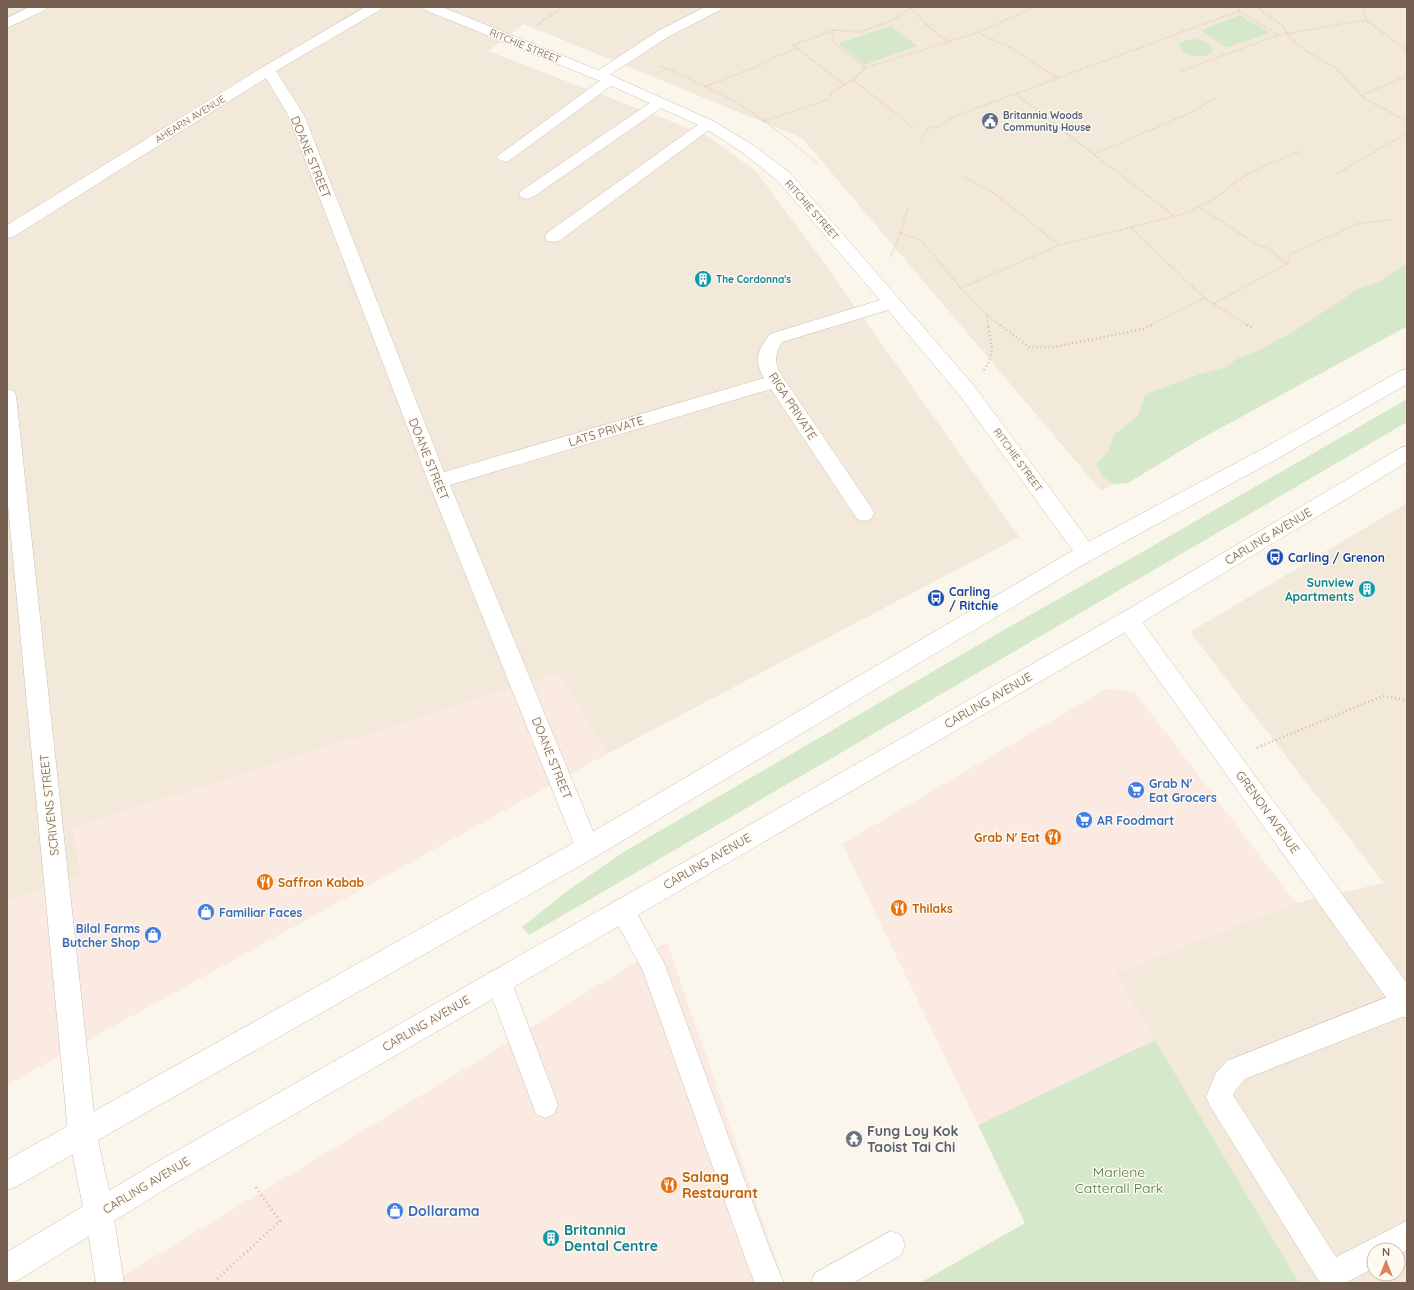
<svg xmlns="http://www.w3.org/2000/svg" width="1414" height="1290" font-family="Quicksand,sans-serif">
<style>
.residential{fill:#f2e9da;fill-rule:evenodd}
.commercial{fill:#faeae1}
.green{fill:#d5e8ca}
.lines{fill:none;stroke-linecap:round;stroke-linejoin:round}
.lane-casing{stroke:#cdbfb2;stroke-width:1}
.street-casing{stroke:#cdbfb2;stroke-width:1}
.secondary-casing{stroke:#cfc0b0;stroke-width:1}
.path-far2{stroke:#d3bca8;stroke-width:2;stroke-dasharray:0.5 2;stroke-linecap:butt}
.path-far1{stroke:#d3bca8;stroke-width:2.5;stroke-dasharray:1 3;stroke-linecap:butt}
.path{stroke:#d3bca8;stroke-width:3;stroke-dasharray:1 3.5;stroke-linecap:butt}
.lane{fill:#fff;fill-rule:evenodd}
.street{fill:#fff;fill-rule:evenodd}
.secondary{fill:#fff;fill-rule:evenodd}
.labels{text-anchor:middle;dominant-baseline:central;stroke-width:3;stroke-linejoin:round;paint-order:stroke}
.far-street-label{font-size:10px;fill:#745f50;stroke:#fefaf2}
.far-service-label{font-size:10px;font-weight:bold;fill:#4e5e75;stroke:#fefaf2;text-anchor:start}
.far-culture-label{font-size:10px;font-weight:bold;fill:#0d838f;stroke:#fefaf2;text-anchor:start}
.street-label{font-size:12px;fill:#745f50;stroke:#fefaf2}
.transit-label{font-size:12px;font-weight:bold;fill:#164399;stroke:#fefaf2;text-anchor:start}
.culture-label{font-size:12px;font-weight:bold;fill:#0d838f;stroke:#fefaf2;text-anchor:end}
.shop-label{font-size:12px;font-weight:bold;fill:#366cbe;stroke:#fefaf2;text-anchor:start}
.food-label{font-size:12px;font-weight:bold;fill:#c56008;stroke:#fefaf2;text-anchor:start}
.near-worship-label{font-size:14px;font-weight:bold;fill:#5b616d;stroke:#fefaf2;text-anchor:start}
.near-park-label{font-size:14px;fill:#547849;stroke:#fefaf2}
.near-food-label{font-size:14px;font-weight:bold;fill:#c56008;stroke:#fefaf2;text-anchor:start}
.near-shop-label{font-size:14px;font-weight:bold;fill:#366cbe;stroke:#fefaf2;text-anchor:start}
.near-culture-label{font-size:14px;font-weight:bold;fill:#0d838f;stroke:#fefaf2;text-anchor:start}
</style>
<rect width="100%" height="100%" fill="#fbf6eb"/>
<g class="residential">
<path d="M7,7H1407V327L1101,491L802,138L524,24L488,51L704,134L756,171L827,267L1019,537L607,754L559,674L72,828L82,875L7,902Z"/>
<path d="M1407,503V1283H1299L1115,973L1296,903L1384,883L1190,632ZM1374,1250H1398V1274H1374Z"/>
</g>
<g class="commercial">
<path d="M558,673L607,754L7,1085V902L82,875L72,828Z"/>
<path d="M1106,689L1134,691L1296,903L1115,973L1155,1040L978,1125L842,844Z"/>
<path d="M667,942L784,1283H111L458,1073Z"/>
</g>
<g class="green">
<path d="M1240,15L1270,33L1226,48L1201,30Z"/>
<path d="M891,26L917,46L864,65L839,43Z"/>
<path d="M1191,39C1199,39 1208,41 1213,49L1212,52C1202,60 1186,57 1179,46L1180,43Z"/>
<path d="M1407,263V326L1197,441L1128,483L1113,484L1101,475L1097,464L1108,451L1114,435L1138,416L1145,396L1149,393L1200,374L1227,367L1235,360L1258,351L1296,330L1358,289L1379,282Z"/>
<path d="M1407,399V422L529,935L522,927L570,889L622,853L1021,620L1130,559Z"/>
<path d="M1155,1040L1299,1283H920L1025,1223L978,1125Z"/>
</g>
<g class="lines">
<g class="lane-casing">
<g id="lane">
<path d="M705,7H722L720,10L668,37L608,76L615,77L617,80L615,83L510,160L505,162L500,160L497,157L500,154L601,80L594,79L592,76L594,73L658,31Z"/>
<path d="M659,99L664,100L666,103L664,106L533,197L527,199L521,197L519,194L521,191L654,100Z"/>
<path d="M708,120L713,121L715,124L713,127L559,241L553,242L547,241L545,237L547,233L703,121Z"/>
<path d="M622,898L631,902L665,965L771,1252L784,1283H755L748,1266L643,971L610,910L613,902Z"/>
<path d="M499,968L508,972L558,1105L554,1114L545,1118L536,1114L486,981L490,972Z"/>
<path d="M1405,990L1407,991V1015L1245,1079L1235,1091L1233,1095L1336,1257L1407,1221V1250L1398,1255V1250H1374V1268L1345,1283H1320L1210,1106L1206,1097L1216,1073L1227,1061Z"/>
<path d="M99,1198L109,1202L113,1212L124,1283H96L85,1212L89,1202Z"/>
<path d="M891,1231L901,1235L905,1245L901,1255L853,1283H811L815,1273Z"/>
</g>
</g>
<g class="street-casing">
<g id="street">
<path d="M29,7H47L45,10L7,28V18Z"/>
<path d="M365,7H382L380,10L276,71L304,115L444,472L764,378C753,358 758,351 770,334L880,300L778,181L742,152L703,127L605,83L425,10L423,7H442L615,77L713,121L754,146L790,173L975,387L1093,547L1096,553L1093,559L1086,561L1079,559L961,397L888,310L782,342C774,355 774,363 782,376L871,507L874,513L871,519L864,521L857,519L771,389L450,485L600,848L597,856L588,859L579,856L428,481L288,115L266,78L13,237L7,238V225L263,67Z"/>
<path d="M7,389L14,391L16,396L96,1132L114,1212L109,1222L99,1227L89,1222L84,1212L68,1132L7,495Z"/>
<path d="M1128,611L1136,614L1407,983V1018L1398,1014L1120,626L1117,620L1120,614Z"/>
</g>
</g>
<g class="secondary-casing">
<g id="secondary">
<path d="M1407,369V384L1282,456L1093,559L597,856L17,1186L7,1190V1160L579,840L1079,547L1268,446L1400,371Z"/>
<path d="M1407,446V462L1136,626L172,1185L18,1280L7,1283V1252L152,1165L1120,614L1400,448Z"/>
</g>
</g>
<g class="path-far2">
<path d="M909,7L936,33L949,42"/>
<path d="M1257,7L1282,25L1292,40L1313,55L1336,68L1365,99L1407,121"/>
<path d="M1363,7L1366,20L1407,50"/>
<path d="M1239,11L1278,35"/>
<path d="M537,25L563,7"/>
<path d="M834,30L833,41L865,68"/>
<path d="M979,33L1011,48L1058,78"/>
<path d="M661,66C684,77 708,86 730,99C762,117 790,141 819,164"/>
<path d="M1179,72L1278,35L1366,20"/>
<path d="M845,85L793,45L834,30L860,32L893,20L910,8"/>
<path d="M706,86L761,65L772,58L797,49"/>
<path d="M1016,94L1174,216"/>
<path d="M1362,95L1407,76"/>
<path d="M764,121L829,99L834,91L853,80"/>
<path d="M914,128L853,80L865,68L979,32L1035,7"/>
<path d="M920,142L928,128L941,126L953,117L1239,11V7"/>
<path d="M1095,154L1190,113L1217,97"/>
<path d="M1336,174L1407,133"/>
<path d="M964,177L991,191L1059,245"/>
<path d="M1199,207L1258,245L1270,249L1287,264"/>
<path d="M1131,228L1204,298L1249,326"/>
<path d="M900,233L921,240L961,288L987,315L1001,326"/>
<path d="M890,258L902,229L909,205"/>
<path d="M961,288L1059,245L1183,214L1216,198L1238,180L1264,166L1301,151"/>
<path d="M1213,304L1287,264L1291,254L1357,224L1394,219"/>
<path d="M987,315L988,326"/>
<path d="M1149,326L1204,298"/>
</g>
<g class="path-far1">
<path d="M1000,325L1029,347H1055L1143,329L1151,325"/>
<path d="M1247,325L1254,329"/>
<path d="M984,370C996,353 991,344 988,325"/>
<path d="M1261,746L1383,696L1407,700"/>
</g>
<g class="path">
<path d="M1257,748L1263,745"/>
<path d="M217,1279L280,1221L254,1185"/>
</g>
<use href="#lane" class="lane"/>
<use href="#street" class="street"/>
<use href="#secondary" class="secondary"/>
</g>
<defs>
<g id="civic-disc" transform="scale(0.9)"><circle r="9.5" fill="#5c6f8a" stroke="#fefaf2"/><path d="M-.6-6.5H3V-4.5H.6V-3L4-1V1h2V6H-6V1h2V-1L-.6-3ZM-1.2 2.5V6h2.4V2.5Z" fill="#fff"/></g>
<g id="building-disc" transform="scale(0.9)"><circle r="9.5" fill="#0f9aa8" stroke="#fefaf2"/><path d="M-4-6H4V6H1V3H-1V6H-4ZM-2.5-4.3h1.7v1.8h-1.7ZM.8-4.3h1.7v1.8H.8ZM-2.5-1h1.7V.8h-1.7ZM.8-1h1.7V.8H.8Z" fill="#fff"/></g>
<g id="bus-disc" transform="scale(0.9)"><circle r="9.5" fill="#1a4fb4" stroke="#fefaf2"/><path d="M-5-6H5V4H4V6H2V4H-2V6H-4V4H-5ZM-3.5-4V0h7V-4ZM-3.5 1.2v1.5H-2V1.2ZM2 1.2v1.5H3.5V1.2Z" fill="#fff"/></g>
<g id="supermarket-disc" transform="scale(0.9)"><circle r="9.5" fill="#3f7fe0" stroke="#fefaf2"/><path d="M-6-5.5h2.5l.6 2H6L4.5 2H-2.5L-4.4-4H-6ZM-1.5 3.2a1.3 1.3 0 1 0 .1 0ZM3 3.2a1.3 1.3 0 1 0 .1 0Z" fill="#fff"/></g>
<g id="restaurant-disc" transform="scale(0.9)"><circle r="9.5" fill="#e8710a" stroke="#fefaf2"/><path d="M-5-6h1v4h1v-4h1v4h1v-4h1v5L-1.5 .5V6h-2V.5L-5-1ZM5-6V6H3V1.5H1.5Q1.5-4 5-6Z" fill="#fff"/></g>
<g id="shop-disc" transform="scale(0.9)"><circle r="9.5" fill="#3f7fe0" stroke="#fefaf2"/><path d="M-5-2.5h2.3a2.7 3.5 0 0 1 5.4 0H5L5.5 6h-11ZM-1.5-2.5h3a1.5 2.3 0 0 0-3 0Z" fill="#fff"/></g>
<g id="temple-disc" transform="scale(0.9)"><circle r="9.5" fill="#6b7280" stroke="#fefaf2"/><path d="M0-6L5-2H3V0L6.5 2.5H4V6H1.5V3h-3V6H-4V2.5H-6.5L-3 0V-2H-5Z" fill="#fff"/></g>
</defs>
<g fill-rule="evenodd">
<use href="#civic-disc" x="990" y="121"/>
<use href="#building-disc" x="703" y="279"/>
<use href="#bus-disc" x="1275" y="557"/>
<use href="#building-disc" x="1367" y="589"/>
<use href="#bus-disc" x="936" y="598"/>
<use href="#supermarket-disc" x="1136" y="790"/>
<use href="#supermarket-disc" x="1084" y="820"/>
<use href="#restaurant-disc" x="1053" y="837"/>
<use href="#restaurant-disc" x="265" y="882"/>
<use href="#restaurant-disc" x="899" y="908"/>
<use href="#shop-disc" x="206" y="912"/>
<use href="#shop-disc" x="153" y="935"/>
<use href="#temple-disc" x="854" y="1139"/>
<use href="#restaurant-disc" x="669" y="1185"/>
<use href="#shop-disc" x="395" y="1211"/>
<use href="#building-disc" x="551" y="1238"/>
</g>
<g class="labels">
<g class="far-street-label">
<text transform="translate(525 46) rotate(22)">RITCHIE STREET</text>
<text transform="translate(190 119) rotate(-32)">AHEARN AVENUE</text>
<text transform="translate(812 210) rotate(49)">RITCHIE STREET</text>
<text transform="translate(1018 460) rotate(54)">RITCHIE STREET</text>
</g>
<g class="far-service-label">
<text x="1003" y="115">Britannia Woods<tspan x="1003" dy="12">Community House</tspan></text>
</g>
<g class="far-culture-label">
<text x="716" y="279">The Cordonna's</text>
</g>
<g class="street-label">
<text transform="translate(311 157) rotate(68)">DOANE STREET</text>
<text transform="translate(793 406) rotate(57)">RIGA PRIVATE</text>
<text transform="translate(606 431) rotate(-17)">LATS PRIVATE</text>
<text transform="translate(429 459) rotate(68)">DOANE STREET</text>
<text transform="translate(1268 536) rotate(-31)">CARLING AVENUE</text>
<text transform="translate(988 700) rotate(-30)">CARLING AVENUE</text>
<text transform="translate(552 758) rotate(68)">DOANE STREET</text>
<text transform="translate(49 805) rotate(-96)">SCRIVENS STREET</text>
<text transform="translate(1268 812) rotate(54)">GRENON AVENUE</text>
<text transform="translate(707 861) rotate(-30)">CARLING AVENUE</text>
<text transform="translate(426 1023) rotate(-30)">CARLING AVENUE</text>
<text transform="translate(146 1185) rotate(-31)">CARLING AVENUE</text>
</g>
<g class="transit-label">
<text x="1288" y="557">Carling / Grenon</text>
<text x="949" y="591">Carling<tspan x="949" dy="14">/ Ritchie</tspan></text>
</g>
<g class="culture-label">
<text x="1354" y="582">Sunview<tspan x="1354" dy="14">Apartments</tspan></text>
</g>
<g class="shop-label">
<text x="1149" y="783">Grab N'<tspan x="1149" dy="14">Eat Grocers</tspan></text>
<text x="1097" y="820">AR Foodmart</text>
<text x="219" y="912">Familiar Faces</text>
<text x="140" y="928" text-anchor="end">Bilal Farms<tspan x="140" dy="14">Butcher Shop</tspan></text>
</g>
<g class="food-label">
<text x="1040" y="837" text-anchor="end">Grab N' Eat</text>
<text x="278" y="882">Saffron Kabab</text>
<text x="912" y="908">Thilaks</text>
</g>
<g class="near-worship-label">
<text x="867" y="1131">Fung Loy Kok<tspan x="867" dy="16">Taoist Tai Chi</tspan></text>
</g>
<g class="near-park-label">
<text x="1119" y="1172">Marlene<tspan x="1119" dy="16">Catterall Park</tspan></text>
</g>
<g class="near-food-label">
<text x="682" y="1177">Salang<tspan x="682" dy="16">Restaurant</tspan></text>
</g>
<g class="near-shop-label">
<text x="408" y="1211">Dollarama</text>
</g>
<g class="near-culture-label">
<text x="564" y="1230">Britannia<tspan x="564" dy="16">Dental Centre</tspan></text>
</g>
</g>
<rect width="1414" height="1290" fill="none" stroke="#745f50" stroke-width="16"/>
<g transform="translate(1386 1262)"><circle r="19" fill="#fefaf2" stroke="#c7bcb1"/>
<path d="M0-3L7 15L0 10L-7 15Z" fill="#d9805d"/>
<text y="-6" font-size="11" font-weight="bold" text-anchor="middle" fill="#745f50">N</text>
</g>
</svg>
